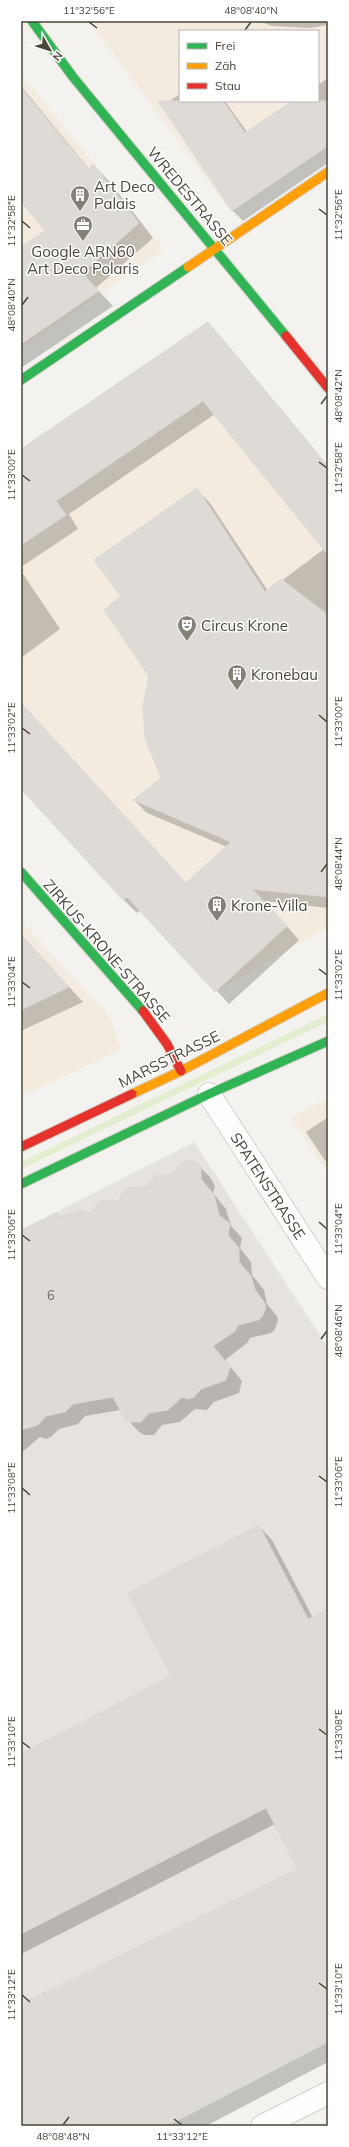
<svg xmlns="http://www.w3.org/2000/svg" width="349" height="2147" font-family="Mulish,sans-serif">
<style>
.commercial{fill:#f3ebdf;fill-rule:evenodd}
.industrial{fill:#e6e2de}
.green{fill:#e1eecf}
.shadow{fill:#0003}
.building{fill:#dedbd6;stroke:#dcd9d4}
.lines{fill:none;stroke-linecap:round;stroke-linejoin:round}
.street-casing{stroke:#d2d0cb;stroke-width:24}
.fast-casing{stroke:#d3cfc5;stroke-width:11}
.slow-casing{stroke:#d3cfc5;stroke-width:11}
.jam-casing{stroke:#d3cfc5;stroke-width:11}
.street{stroke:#fdfdfc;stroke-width:22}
.fast{stroke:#30b455;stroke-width:9}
.slow{stroke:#ff9f0a;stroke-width:9}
.jam{stroke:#e5322d;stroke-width:9}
.ticks{fill:none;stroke:#4b4439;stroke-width:1.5}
.labels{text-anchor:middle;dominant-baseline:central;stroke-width:3;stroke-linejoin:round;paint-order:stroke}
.number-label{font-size:13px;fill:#706a61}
.poi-label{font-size:15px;fill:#4b4439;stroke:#fff;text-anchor:start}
.street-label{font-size:15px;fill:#4b4439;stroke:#fff}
.neatline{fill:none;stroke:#4b4439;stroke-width:1.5}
.ticks-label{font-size:10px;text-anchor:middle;fill:#4b4439}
</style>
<rect width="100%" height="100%" fill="#f4f2ee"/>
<g class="commercial">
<path d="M88,21H328V148L232,213ZM180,31H318V101H180Z"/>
<path d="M21,73L164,250L21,348Z"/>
<path d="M208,322L328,467V927L215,992L147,918L123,900L21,789V449Z"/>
<path d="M21,921L109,1016L122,1049L21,1097Z"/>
<path d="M328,1098V1173L291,1117Z"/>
</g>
<path class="industrial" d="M194,1142L328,1348V2042L167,2126H21V1230Z"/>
<path class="green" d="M328,1014V1022L323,1024L21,1169V1162Z"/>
<g class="shadow">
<path d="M258,21H328V25L310,28L272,26Z"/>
<path d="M328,78V163L243,221L233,211L162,106L180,94V101H225L247,132L293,101H318V85Z"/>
<path d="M21,86L89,169L93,165L108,180L153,238L96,288L113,306L21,368V248L46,231L21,200Z"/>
<path d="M208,324L221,337L328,466V908L264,901L299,940L229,1004L141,909L137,913L124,900L21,788V703L186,884L227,847L147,813L134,800L163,778L150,676L123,597L197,490L210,503L268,591L324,549L215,414L69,514L78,529L21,567V450Z"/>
<path d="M21,571L60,629L21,658Z"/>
<path d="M21,935L83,1002L21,1031Z"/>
<path d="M328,1117V1165L306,1132Z"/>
<path d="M197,1164L210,1177L215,1186L213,1193L226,1209L231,1226L242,1238L240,1248L251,1262L252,1275L264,1290L267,1304L277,1316L278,1320L275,1329L271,1333L250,1338L247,1343L225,1360L242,1381L239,1393L214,1402L207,1410L195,1409L180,1422L162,1425L154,1435H144L139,1432L126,1418L121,1410L85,1416L78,1424L59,1429L51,1437L46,1439L40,1437L21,1453V1231L57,1214L61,1218L92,1214Z"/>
<path d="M259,1526L272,1540L313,1618L328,1610V2062L206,2126H21V2005L299,1870L275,1824L21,1954V1755L172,1677Z"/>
</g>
<g class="building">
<path d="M21,88L88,169L93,164L139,223L82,273L99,291L21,344V247L45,231L21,201Z"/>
<path d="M158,101H223L245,133L292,101H328V146L232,211Z"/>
<path d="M208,322L328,467V555L203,401L56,501L66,515L21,545V449Z"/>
<path d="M197,488L265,592L281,579L328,615V897L252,889L287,926L215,992L127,897L123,900L21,789V703L186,883L231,842L133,800L161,778L145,738L143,705L149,676L104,610L121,596L94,560Z"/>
<path d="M21,935L69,987L21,1010Z"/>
<path d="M193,1160L201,1167V1179L214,1195L219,1215L230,1224L228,1235L239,1248V1262L251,1276L255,1290L264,1302L266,1307L262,1317L258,1320L238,1325L235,1331L213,1346L230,1367L226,1380L201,1389L194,1397L189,1399L182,1397L168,1410L149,1413L141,1422H130L125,1419L113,1397L73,1404L65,1412L46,1416L38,1425L21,1430V1230L57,1213L59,1217L79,1211L92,1213L98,1203L102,1200L118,1201L125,1190L129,1187H145L156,1175H171L183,1161Z"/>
<path d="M259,1525L308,1619L328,1609V2042L167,2126H21V2004L298,1869L266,1808L21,1934V1754L171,1676L128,1593Z"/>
</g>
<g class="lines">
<g class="street-casing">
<g id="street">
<path d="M209,1094L328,1278"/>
<path d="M262,2126L328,2093"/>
</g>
</g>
<g class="fast-casing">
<g id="fast">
<path d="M32,21L73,77L286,336"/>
<path d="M21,380L188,267"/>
<path d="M21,872L143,1011"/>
<path d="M21,1184L209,1094L328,1041"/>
</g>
</g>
<g class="slow-casing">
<g id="slow">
<path d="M188,267L328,172"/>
<path d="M132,1094L181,1071L328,993"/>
</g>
</g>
<g class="jam-casing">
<g id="jam">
<path d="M286,336L328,388"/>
<path d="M143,1011L167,1044L181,1071"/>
<path d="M21,1147L132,1094"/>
</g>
</g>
<use href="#street" class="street"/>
<use href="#fast" class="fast"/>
<use href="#slow" class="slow"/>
<use href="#jam" class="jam"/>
</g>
<path class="ticks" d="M89,22L97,28M245,30L251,22M319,209L327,215M22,221L30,228M22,305L28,297M321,404L327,396M319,462L327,468M22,475L30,481M319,715L327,722M22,728L30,734M321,872L327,864M319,969L327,975M22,982L30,988M319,1222L327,1229M22,1235L30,1241M321,1339L327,1331M319,1476L327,1482M22,1488L30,1495M319,1729L327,1735M22,1742L30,1748M319,1983L327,1989M22,1995L30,2002M174,2119L182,2125M63,2125L69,2117"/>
<defs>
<g id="building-pin" transform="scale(1)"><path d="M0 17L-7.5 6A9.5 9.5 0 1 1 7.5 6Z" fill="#868178" stroke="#fff"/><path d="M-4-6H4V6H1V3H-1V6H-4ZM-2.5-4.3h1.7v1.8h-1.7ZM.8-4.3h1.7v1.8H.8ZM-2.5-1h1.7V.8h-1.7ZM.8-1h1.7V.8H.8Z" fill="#fff"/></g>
<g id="office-pin" transform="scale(1)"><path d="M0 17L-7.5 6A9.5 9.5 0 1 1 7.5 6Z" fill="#868178" stroke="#fff"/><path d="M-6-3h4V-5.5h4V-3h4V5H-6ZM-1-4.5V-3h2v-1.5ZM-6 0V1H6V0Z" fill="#fff"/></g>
<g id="theatre-pin" transform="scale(1)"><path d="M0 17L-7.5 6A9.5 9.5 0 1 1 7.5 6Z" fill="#868178" stroke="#fff"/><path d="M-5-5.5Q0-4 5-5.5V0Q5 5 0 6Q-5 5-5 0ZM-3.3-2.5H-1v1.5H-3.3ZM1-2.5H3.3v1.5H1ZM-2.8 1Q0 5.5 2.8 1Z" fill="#fff"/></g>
</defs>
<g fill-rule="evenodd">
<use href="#building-pin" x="80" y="195"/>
<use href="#office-pin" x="83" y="225"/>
<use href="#theatre-pin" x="187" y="625"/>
<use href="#building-pin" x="237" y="674"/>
<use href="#building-pin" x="217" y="905"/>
</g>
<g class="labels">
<g class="number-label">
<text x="51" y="1295">6</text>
</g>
<g class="poi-label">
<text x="94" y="186">Art Deco<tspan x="94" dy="17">Palais</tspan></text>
<text x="83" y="251" text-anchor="middle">Google ARN60<tspan x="83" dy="17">Art Deco Polaris</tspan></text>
<text x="201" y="625">Circus Krone</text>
<text x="251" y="674">Kronebau</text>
<text x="231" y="905">Krone-Villa</text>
</g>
<g class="street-label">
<text transform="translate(190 196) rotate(50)">WREDESTRASSE</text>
<text transform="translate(107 951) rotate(49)">ZIRKUS-KRONE-STRASSE</text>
<text transform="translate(169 1059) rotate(-26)">MARSSTRASSE</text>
<text transform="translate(268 1186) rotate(57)">SPATENSTRASSE</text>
</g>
</g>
<rect width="349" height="2147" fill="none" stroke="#ffffff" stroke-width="44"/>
<rect x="179" y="30" width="140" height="72" fill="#ffffff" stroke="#b7b4b0"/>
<rect x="187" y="43" width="20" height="6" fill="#30b455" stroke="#b7b4b0"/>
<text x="215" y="50" font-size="12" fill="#4b4439">Frei</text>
<rect x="187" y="63" width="20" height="6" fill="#ff9f0a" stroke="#b7b4b0"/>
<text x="215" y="70" font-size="12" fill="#4b4439">Zäh</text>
<rect x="187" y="83" width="20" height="6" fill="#e5322d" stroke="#b7b4b0"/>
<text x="215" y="90" font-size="12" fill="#4b4439">Stau</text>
<g transform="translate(50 50) rotate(129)" stroke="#ffffff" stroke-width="3" paint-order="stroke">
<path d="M0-3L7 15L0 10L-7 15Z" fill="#4b4439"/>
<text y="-6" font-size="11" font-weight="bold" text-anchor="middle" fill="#4b4439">N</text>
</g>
<rect x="22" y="22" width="305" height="2103" class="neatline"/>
<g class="ticks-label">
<text x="89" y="14">11°32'56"E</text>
<text x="251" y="14">48°08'40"N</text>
<text transform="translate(338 215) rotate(-90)" y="4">11°32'56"E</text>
<text transform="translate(11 221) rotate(-90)" y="4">11°32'58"E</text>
<text transform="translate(11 305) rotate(-90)" y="4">48°08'40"N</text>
<text transform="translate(338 396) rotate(-90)" y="4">48°08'42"N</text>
<text transform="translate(338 468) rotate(-90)" y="4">11°32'58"E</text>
<text transform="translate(11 475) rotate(-90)" y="4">11°33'00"E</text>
<text transform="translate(338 722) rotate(-90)" y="4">11°33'00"E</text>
<text transform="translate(11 728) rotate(-90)" y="4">11°33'02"E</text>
<text transform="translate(338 864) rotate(-90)" y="4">48°08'44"N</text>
<text transform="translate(338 975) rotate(-90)" y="4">11°33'02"E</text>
<text transform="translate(11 982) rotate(-90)" y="4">11°33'04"E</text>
<text transform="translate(338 1229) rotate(-90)" y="4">11°33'04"E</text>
<text transform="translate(11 1235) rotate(-90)" y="4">11°33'06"E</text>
<text transform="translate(338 1331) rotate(-90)" y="4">48°08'46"N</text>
<text transform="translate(338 1482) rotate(-90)" y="4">11°33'06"E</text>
<text transform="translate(11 1488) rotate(-90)" y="4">11°33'08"E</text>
<text transform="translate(338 1735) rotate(-90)" y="4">11°33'08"E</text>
<text transform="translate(11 1742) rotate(-90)" y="4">11°33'10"E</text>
<text transform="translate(338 1989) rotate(-90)" y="4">11°33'10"E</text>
<text transform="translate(11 1995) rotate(-90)" y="4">11°33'12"E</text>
<text x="63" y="2140">48°08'48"N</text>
<text x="182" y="2140">11°33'12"E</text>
</g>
</svg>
